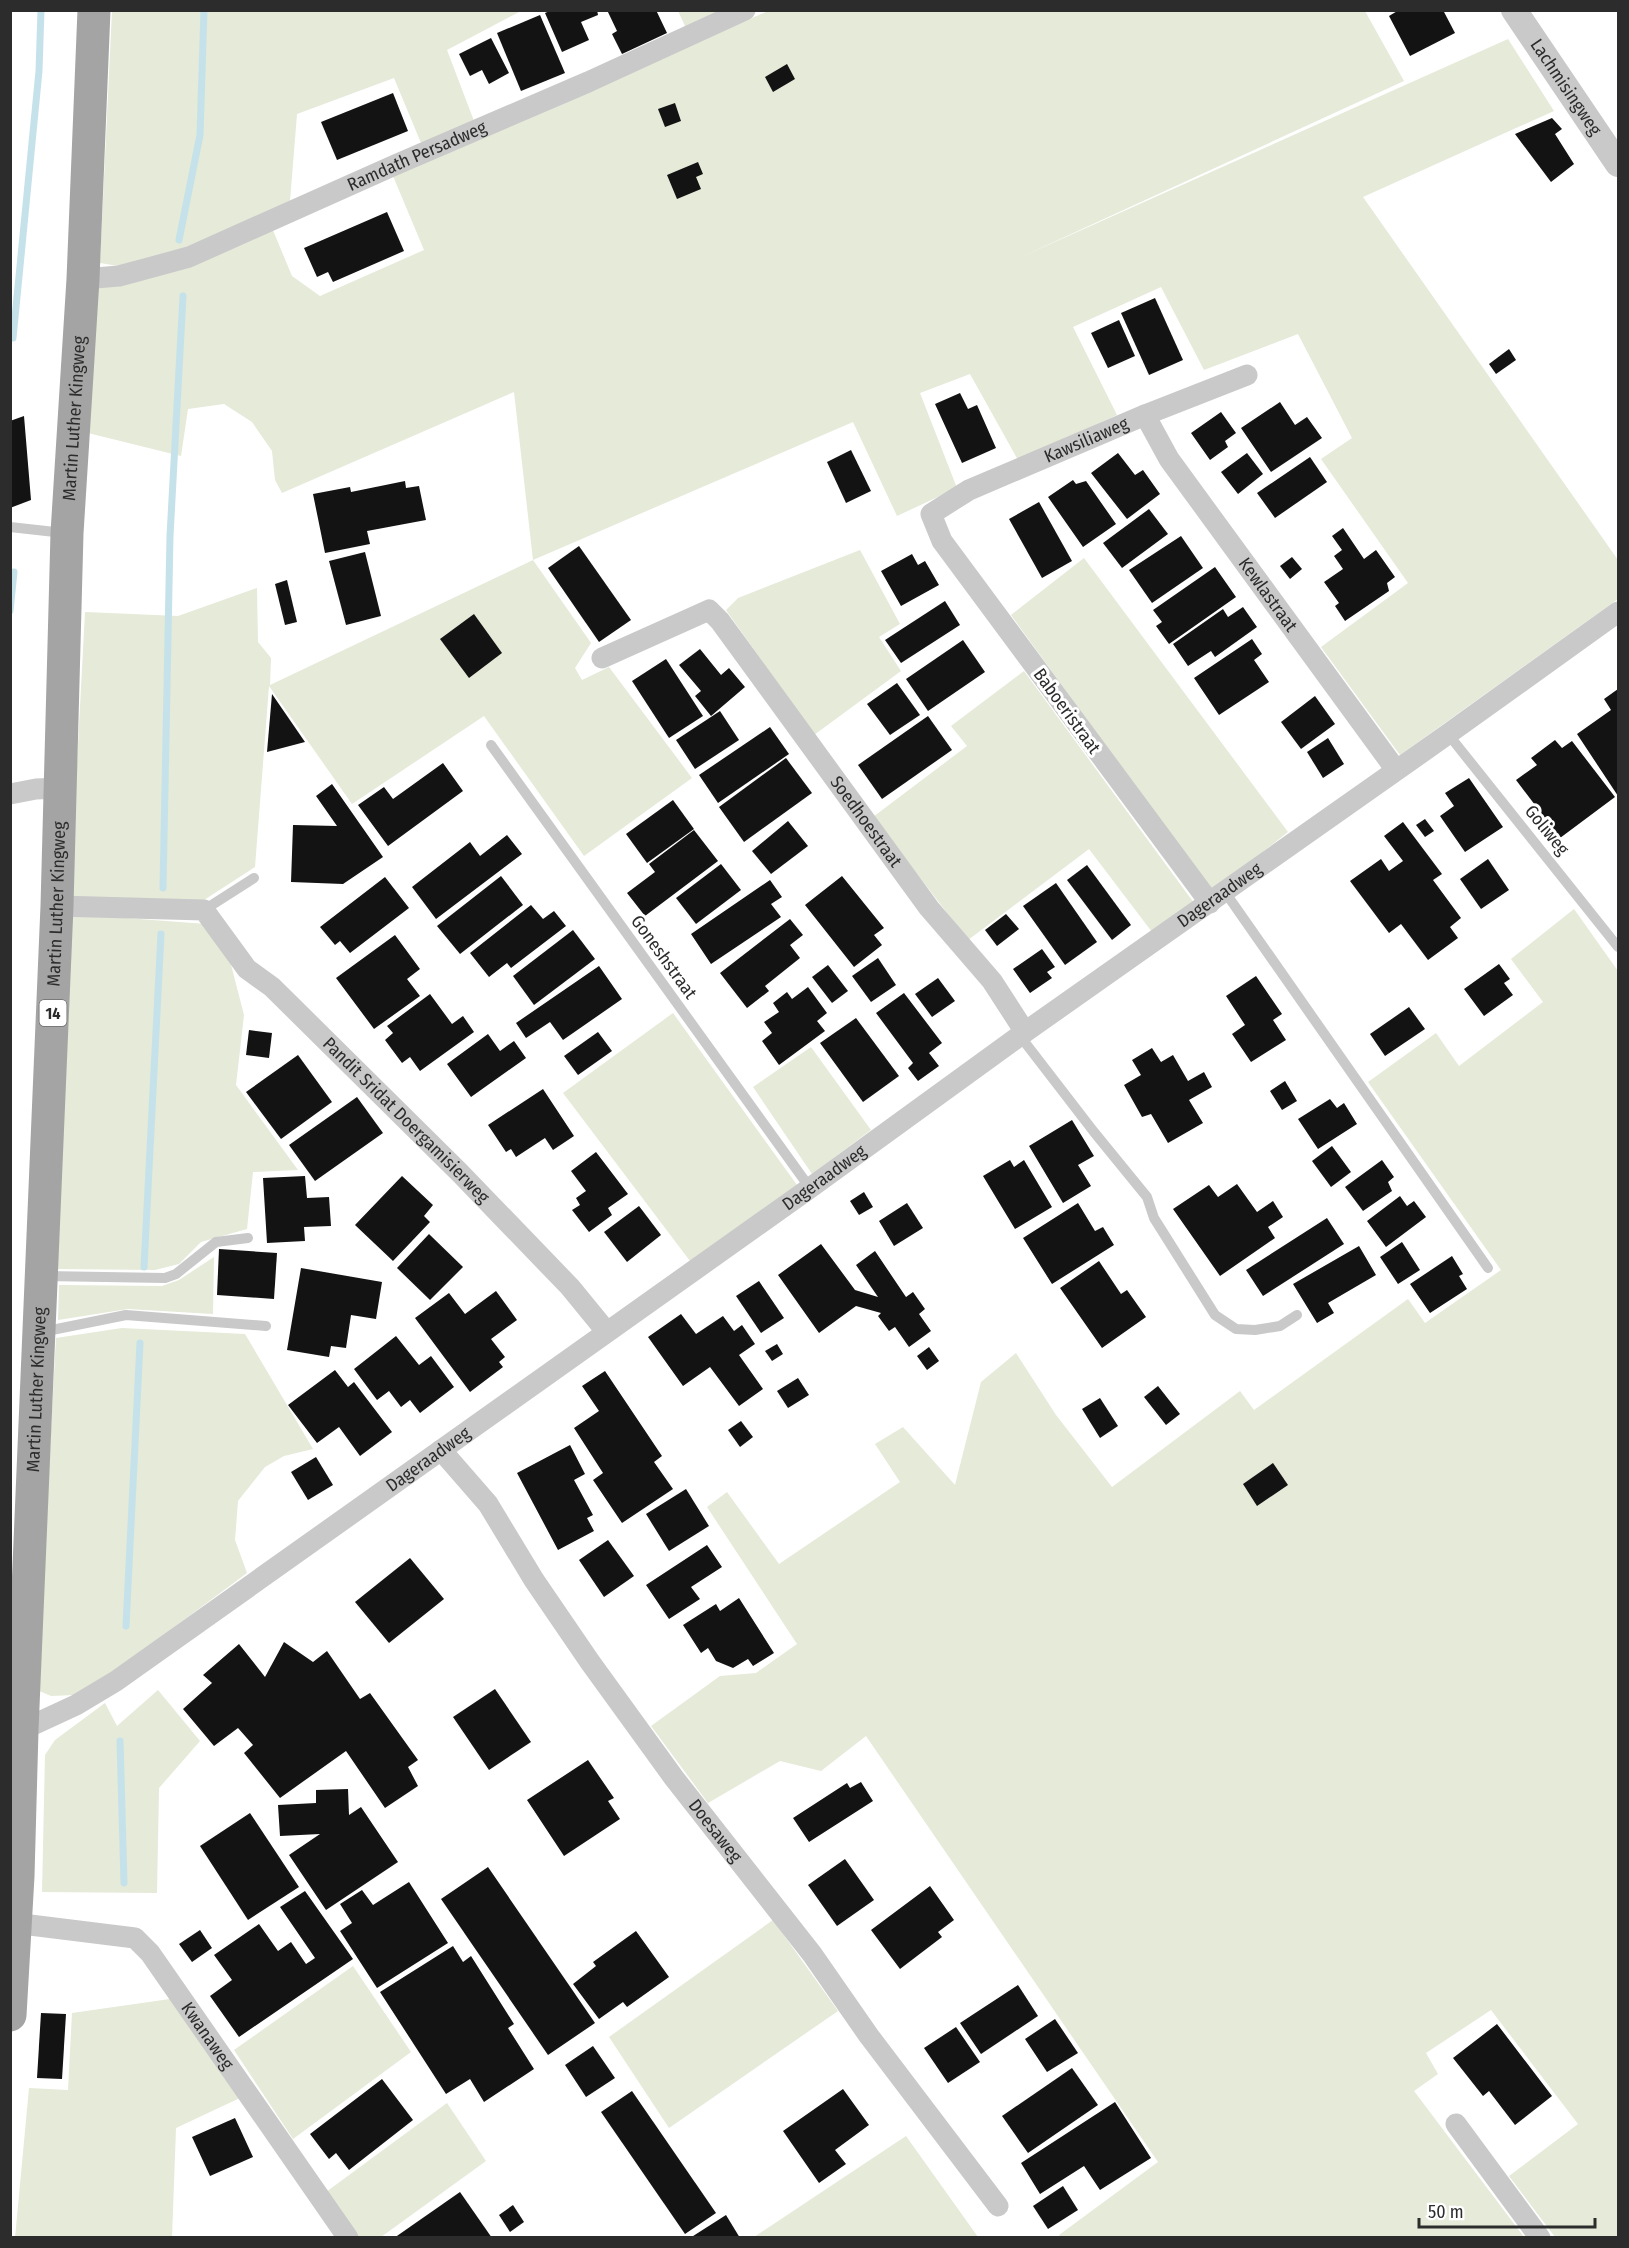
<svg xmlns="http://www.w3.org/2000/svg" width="1629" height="2248" font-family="'Fira Sans Condensed',sans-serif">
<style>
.green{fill:#e5ead9}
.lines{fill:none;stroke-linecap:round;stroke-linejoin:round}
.stream{stroke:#c5e2ea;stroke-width:7}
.building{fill:#131313}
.service{stroke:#c9c9c9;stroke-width:10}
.minor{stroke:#c9c9c9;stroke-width:21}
.tertiary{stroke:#c9c9c9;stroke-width:26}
.primary{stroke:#a4a4a4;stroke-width:33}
.labels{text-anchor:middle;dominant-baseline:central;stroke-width:6;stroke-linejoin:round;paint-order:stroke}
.shield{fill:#fff;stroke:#6b6b6b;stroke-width:1.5}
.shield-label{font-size:16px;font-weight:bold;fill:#2c2c2c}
.street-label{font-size:18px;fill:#2c2c2c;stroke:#fff}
</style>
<rect width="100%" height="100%" fill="#fff"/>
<g class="green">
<path d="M112,11H521L447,50L474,121L421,143L394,78L297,114L290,201L206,241L124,267L100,263Z"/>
<path d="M678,11H723L686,28Z"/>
<path d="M768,11H1365L1404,81L1019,258L1508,39L1554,111L1363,197L1618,560V599L1400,755L1321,647L1408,583L1321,459L1352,438L1298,334L1204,370L1161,287L1073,327L1117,415L1018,460L970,374L920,393L957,488L897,516L853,422L533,560L591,643L575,668L582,680L609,667L692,778L584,856L484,716L352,804L269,686L255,867L201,902L70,897L85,612L178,616L257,588L258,642L271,658L270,685L533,560L514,392L282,493L275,480L272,451L252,422L224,404L188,409L181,456L88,433L98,283L272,228L292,276L320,296L424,250L393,176Z"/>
<path d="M860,550L900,624L879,637L901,671L814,735L726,610L738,598Z"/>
<path d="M1084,558L1288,832L1212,892L1011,615Z"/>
<path d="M1024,671L1194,903L1152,932L1089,849L968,940L873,817L967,746L951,726Z"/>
<path d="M1574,909L1618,971V2237H1555L1509,2176L1578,2124L1491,2010L1426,2053L1438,2074L1414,2091L1524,2237H1061L1059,2235L1158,2162L866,1736L821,1771L780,1761L708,1803L651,1726L720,1676L756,1673L797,1644L707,1507L727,1492L779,1564L900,1482L875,1444L903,1427L955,1485L981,1382L1016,1353L1056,1415L1112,1487L1240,1391L1254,1410L1408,1299L1425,1323L1501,1270L1368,1082L1436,1033L1459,1066L1543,1002L1511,959Z"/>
<path d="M72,914L206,924L229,957L244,1015L236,1085L298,1170L253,1172L247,1229L201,1242L179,1264L155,1270L57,1269Z"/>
<path d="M673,1013L797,1185L690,1261L563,1093Z"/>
<path d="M811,1047L871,1130L812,1174L753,1087Z"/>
<path d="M214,1257L213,1314L128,1309L58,1320L59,1285L162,1286L179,1280Z"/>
<path d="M122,1328L245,1334L313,1449L284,1456L265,1467L238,1501L235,1540L247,1573L103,1680L74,1695L51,1696L37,1690L56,1338Z"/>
<path d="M158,1690L200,1741L159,1788L157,1893L42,1892L45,1755L55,1740L105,1703L117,1726Z"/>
<path d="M773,1920L838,2011L669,2128L609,2037Z"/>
<path d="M353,1966L411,2052L293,2139L234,2050Z"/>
<path d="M170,1999L242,2097L176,2128L172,2237L15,2238L29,2088L68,2090L72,2013Z"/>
<path d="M447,2103L486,2161L381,2237H358L326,2192Z"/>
<path d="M906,2136L978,2237H754Z"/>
</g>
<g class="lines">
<g class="stream">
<path d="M179,240L200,135L204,10"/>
<path d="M13,338L39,71L41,10"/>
<path d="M10,611L14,572"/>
<path d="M163,888L170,536L183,296"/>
<path d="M144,1267L161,934"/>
<path d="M126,1626L140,1343"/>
<path d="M120,1741L124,1883"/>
</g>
</g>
<g class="building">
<path d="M552,10H597L598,15L581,22L589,40L562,52L545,13Z"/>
<path d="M607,10H656L667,33L622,54L612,34L617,31Z"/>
<path d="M1399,10H1443L1455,33L1410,56L1389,16Z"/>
<path d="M540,15L565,73L521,91L497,33Z"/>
<path d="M491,38L509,73L489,84L482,70L470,76L459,54Z"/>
<path d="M787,64L795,79L773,92L765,77Z"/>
<path d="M393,93L408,131L337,160L321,122Z"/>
<path d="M675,103L681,121L665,127L658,109Z"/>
<path d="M1552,118L1562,129L1555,134L1574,164L1551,182L1515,134Z"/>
<path d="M698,162L703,174L696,177L701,189L677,199L667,175Z"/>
<path d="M387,212L404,251L333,282L328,272L317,277L304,248Z"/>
<path d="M1155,298L1183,360L1149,375L1121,313Z"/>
<path d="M1119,320L1135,356L1108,368L1091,333Z"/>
<path d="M1509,349L1516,360L1496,374L1489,364Z"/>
<path d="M960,393L968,409L977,405L996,448L962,463L935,404Z"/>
<path d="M1280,402L1295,425L1307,417L1322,438L1271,472L1241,428Z"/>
<path d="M1221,412L1236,433L1225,441L1228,447L1210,460L1191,433Z"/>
<path d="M24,416L31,500L10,508V421Z"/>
<path d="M851,450L871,491L846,503L827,462Z"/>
<path d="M1118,453L1135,475L1143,470L1160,494L1127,519L1091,473Z"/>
<path d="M1247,453L1263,474L1238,494L1221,472Z"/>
<path d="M1310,457L1327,482L1275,518L1257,493Z"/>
<path d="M1073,480L1076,484L1086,481L1116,524L1083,547L1048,497Z"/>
<path d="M405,481L406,488L419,486L426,520L367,531L370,544L325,553L313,494L350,487L351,492Z"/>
<path d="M1039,502L1072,561L1042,578L1009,519Z"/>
<path d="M1149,509L1168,534L1122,568L1103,543Z"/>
<path d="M1343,528L1364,559L1376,550L1395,577L1387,583L1389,591L1345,621L1335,606L1339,603L1324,582L1343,569L1334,556L1342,550L1332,536Z"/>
<path d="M1181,536L1203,568L1152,603L1129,570Z"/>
<path d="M579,546L631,620L599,642L548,568Z"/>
<path d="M365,552L381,616L346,625L329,561Z"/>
<path d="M912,554L918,565L925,561L939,585L901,606L881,571Z"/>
<path d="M1292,557L1302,569L1290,579L1280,566Z"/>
<path d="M1215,567L1236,597L1169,644L1156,626L1162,622L1153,610Z"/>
<path d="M287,580L297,622L285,625L275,584Z"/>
<path d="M945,601L960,625L901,663L885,640Z"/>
<path d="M1243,607L1257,627L1215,657L1211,651L1188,666L1173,644L1223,609L1228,617Z"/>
<path d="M474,614L502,653L469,678L440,639Z"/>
<path d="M1252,639L1262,654L1254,660L1269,682L1219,715L1194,678Z"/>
<path d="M963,640L985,672L928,711L906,679Z"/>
<path d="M700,649L721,675L729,668L745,687L711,716L695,696L701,691L679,665Z"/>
<path d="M666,659L703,716L669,738L632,681Z"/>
<path d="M897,683L920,715L890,735L867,704Z"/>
<path d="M1618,689V796L1577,734L1611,710L1604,699Z"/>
<path d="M272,694L305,742L267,752Z"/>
<path d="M1315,696L1335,724L1301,749L1281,722Z"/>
<path d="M720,711L739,740L695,769L676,740Z"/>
<path d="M928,716L952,750L882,799L858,765Z"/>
<path d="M770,727L789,754L718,803L699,775Z"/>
<path d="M1328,738L1344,764L1323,778L1307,752Z"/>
<path d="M1555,740L1562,748L1572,741L1615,797L1560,838L1516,780L1537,765L1531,758Z"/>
<path d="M786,758L812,793L744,842L719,807Z"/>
<path d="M443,763L463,791L388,846L358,805L384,787L393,799Z"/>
<path d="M1469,778L1503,827L1465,852L1440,816L1454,806L1445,793Z"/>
<path d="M332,784L383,857L343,884L291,882L293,825L337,826L316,796Z"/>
<path d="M673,800L694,829L647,863L626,834Z"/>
<path d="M1425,819L1434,831L1425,837L1416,825Z"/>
<path d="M788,821L808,846L771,874L752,851Z"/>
<path d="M1403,822L1442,874L1433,880L1461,918L1450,927L1458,938L1428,960L1401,924L1389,933L1350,881L1381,859L1389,871L1403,861L1384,836Z"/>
<path d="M694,830L718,861L645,916L627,893L655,872L649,864Z"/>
<path d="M507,835L522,854L436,919L412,887L470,842L480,856Z"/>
<path d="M1488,859L1509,890L1481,909L1460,879Z"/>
<path d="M721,864L741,890L696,924L676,898Z"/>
<path d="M1087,865L1131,925L1112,940L1067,880Z"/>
<path d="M501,876L523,905L460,954L437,926Z"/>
<path d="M842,876L884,928L874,935L882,945L854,967L805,905Z"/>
<path d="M385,877L409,908L350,953L340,941L335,945L320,927Z"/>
<path d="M770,880L782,897L771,904L781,917L711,964L691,934Z"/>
<path d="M1056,883L1097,942L1065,965L1023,906Z"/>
<path d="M531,905L543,919L554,911L566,926L511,968L507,963L489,977L470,953Z"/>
<path d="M1006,914L1019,929L997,946L985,930Z"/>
<path d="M790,919L803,935L790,945L800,958L765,986L769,991L747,1008L720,973Z"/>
<path d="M573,930L595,959L534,1005L513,976Z"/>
<path d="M395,935L420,969L407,979L420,996L374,1029L336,978Z"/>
<path d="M1042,949L1055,967L1047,972L1052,978L1030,993L1013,969Z"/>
<path d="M878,958L896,985L871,1002L852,976Z"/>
<path d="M1499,964L1510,979L1504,983L1513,995L1484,1016L1464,989Z"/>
<path d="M828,965L848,991L832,1003L812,977Z"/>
<path d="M599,966L622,999L563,1040L550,1022L526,1038L516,1023Z"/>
<path d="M1256,976L1282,1014L1273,1020L1286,1040L1251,1062L1232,1034L1245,1025L1226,996Z"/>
<path d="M938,978L955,1001L932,1017L915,994Z"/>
<path d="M808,987L827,1013L817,1021L825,1031L779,1065L762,1041L772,1033L764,1022L779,1012L773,1003L787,992L792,999Z"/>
<path d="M904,993L942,1043L929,1053L939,1066L918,1081L908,1068L913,1063L876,1013Z"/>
<path d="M430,994L452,1024L463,1016L474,1032L420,1071L410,1057L402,1063L385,1040L393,1033L387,1026Z"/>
<path d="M1409,1007L1425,1029L1385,1056L1370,1034Z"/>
<path d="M856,1018L899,1076L863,1102L820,1043Z"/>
<path d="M249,1030L272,1033L269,1058L246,1055Z"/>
<path d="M598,1032L612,1051L578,1075L564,1056Z"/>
<path d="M488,1034L500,1051L514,1041L526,1058L471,1097L447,1064Z"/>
<path d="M1152,1048L1161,1062L1173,1055L1188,1081L1204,1072L1212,1087L1189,1100L1203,1123L1168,1143L1151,1114L1142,1117L1124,1085L1141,1075L1132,1060Z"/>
<path d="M298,1055L332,1102L281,1139L246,1092Z"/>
<path d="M1285,1081L1297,1101L1282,1110L1270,1091Z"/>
<path d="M543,1089L574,1136L553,1150L545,1138L516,1157L511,1149L506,1152L488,1125Z"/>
<path d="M357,1097L383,1133L315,1181L289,1145Z"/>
<path d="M1330,1099L1337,1108L1344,1103L1357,1124L1318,1149L1298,1119Z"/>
<path d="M1072,1120L1094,1156L1078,1165L1091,1186L1063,1203L1029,1146Z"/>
<path d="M1332,1146L1351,1172L1331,1187L1312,1161Z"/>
<path d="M596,1152L628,1194L608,1208L612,1215L589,1232L572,1210L580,1205L576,1198L586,1191L571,1171Z"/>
<path d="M1010,1160L1014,1167L1024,1160L1052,1207L1015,1229L983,1176Z"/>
<path d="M1382,1160L1394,1177L1388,1182L1392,1191L1363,1211L1345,1187Z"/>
<path d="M305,1176L307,1198L329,1197L331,1226L304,1227L305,1241L267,1243L263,1178Z"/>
<path d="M402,1176L433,1205L424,1216L430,1222L393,1261L355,1225Z"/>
<path d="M1237,1184L1257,1212L1273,1201L1283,1217L1268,1227L1275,1238L1220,1276L1173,1209L1209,1185L1218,1197Z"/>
<path d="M864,1192L873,1207L859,1215L850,1201Z"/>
<path d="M1400,1196L1407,1206L1414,1201L1426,1217L1386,1247L1367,1221Z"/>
<path d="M907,1203L923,1228L894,1246L879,1221Z"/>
<path d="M1078,1203L1095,1231L1103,1227L1114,1245L1052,1284L1023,1238Z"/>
<path d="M639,1206L661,1235L627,1262L604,1232Z"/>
<path d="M1327,1218L1344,1244L1263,1296L1246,1270Z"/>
<path d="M429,1234L463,1267L430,1300L397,1268Z"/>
<path d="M1402,1242L1420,1270L1398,1284L1380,1257Z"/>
<path d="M821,1244L855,1290L878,1297L856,1265L875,1251L906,1297L913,1292L925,1309L919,1314L931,1331L909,1347L895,1327L889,1331L878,1316L881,1313L856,1306L819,1333L778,1275Z"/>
<path d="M1359,1246L1376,1275L1328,1303L1334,1313L1317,1323L1293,1284Z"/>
<path d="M219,1249L277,1253L274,1299L217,1295Z"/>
<path d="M1452,1256L1463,1274L1459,1276L1467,1289L1430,1313L1410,1284Z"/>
<path d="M1099,1261L1121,1294L1127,1290L1146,1317L1102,1348L1060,1288Z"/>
<path d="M301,1268L382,1282L376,1319L351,1315L346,1348L331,1346L329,1357L287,1350Z"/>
<path d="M759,1281L784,1318L761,1333L736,1296Z"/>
<path d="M496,1291L517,1320L491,1339L505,1357L499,1362L503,1367L470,1392L415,1318L449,1293L465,1314Z"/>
<path d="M681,1314L696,1334L723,1316L734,1331L742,1325L755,1344L739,1355L763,1389L739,1406L710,1367L683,1386L648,1337Z"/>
<path d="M396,1336L419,1365L431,1356L454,1387L420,1413L410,1400L401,1407L389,1391L377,1400L354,1369Z"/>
<path d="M777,1344L783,1354L772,1361L765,1351Z"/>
<path d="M929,1347L939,1361L927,1370L917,1356Z"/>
<path d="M335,1370L348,1387L354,1382L392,1432L360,1456L339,1427L317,1443L288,1405Z"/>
<path d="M605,1371L662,1456L654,1462L673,1489L622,1523L593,1480L603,1473L574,1428L599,1411L582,1386Z"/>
<path d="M798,1378L809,1395L788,1408L777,1391Z"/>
<path d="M1158,1386L1180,1414L1166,1425L1144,1397Z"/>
<path d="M1100,1398L1118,1426L1100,1438L1082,1409Z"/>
<path d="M741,1421L753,1437L740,1447L728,1430Z"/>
<path d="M570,1445L585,1474L574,1480L593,1515L587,1518L594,1531L558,1550L517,1473Z"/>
<path d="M316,1457L333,1485L308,1500L291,1472Z"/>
<path d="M1273,1463L1288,1485L1257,1506L1243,1484Z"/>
<path d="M686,1489L709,1526L669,1551L646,1514Z"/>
<path d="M608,1540L634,1576L604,1597L579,1560Z"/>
<path d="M707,1545L722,1567L691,1587L700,1599L669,1619L646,1585Z"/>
<path d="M410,1558L444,1599L389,1643L355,1602Z"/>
<path d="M739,1598L774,1653L753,1666L748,1659L733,1668L716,1661L708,1648L701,1653L683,1625L716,1604L720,1611Z"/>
<path d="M284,1642L313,1662L327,1651L360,1699L370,1693L418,1760L408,1767L418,1786L385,1808L346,1751L280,1798L244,1753L253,1745L238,1728L214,1746L183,1709L212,1683L203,1675L239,1644L265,1677Z"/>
<path d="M495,1689L531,1742L489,1770L453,1717Z"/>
<path d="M588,1760L614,1798L608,1801L620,1819L564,1856L527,1800Z"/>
<path d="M861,1782L873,1801L809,1842L793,1818L847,1783L850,1788Z"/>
<path d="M348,1789L349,1815L361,1807L398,1862L326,1910L289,1855L320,1834L280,1836L278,1805L316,1803V1790Z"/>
<path d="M250,1813L299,1887L248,1920L200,1846Z"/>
<path d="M845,1859L874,1900L837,1926L808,1885Z"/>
<path d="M488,1867L595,2023L548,2055L441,1899Z"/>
<path d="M409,1882L448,1943L377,1988L340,1931L352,1923L340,1904L362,1890L373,1905Z"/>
<path d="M930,1886L954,1920L938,1932L942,1937L900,1969L871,1930Z"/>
<path d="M305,1891L353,1959L239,2037L210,1996L232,1980L214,1955L259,1924L278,1951L291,1942L306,1964L315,1958L280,1907Z"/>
<path d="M200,1930L212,1948L192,1962L179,1944Z"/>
<path d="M636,1931L669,1977L627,2007L623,2002L599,2019L573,1984L596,1966L593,1962Z"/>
<path d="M453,1946L463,1962L471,1956L514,2024L508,2028L534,2069L484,2102L470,2079L446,2094L380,1992Z"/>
<path d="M1018,1985L1038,2016L981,2054L960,2023Z"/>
<path d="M41,2013L66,2014L62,2079L37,2078Z"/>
<path d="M1055,2019L1078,2053L1047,2072L1025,2039Z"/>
<path d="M1497,2024L1552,2096L1515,2125L1489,2091L1483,2096L1453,2058Z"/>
<path d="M956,2027L980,2062L948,2083L924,2048Z"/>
<path d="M593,2046L615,2078L586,2097L565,2065Z"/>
<path d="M1072,2068L1098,2105L1028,2153L1002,2116Z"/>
<path d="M382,2079L413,2120L349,2170L336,2153L329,2159L310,2134Z"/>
<path d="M843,2089L869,2125L835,2150L846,2164L819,2183L783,2131Z"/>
<path d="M632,2091L716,2213L685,2234L601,2112Z"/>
<path d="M1115,2102L1151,2158L1100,2190L1084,2166L1040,2194L1021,2163Z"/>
<path d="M235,2118L253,2157L210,2176L192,2137Z"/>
<path d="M1063,2186L1078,2210L1048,2229L1033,2206Z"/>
<path d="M460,2192L492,2238H394Z"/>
<path d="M513,2205L524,2222L510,2232L499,2215Z"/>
<path d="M726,2215L740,2238H690Z"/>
</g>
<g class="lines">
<g class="service">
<path d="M10,527L64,533"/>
<path d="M1448,734L1618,947"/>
<path d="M491,745L810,1188"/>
<path d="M1225,892L1488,1268"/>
<path d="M204,910L254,878"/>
<path d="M1020,1036L1094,1132L1147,1197L1154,1218L1215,1315L1236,1329L1255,1330L1280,1326L1297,1315"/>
<path d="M44,1276L165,1278L176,1274L216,1242L248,1238"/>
<path d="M42,1332L126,1315L266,1326"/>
</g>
<g class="minor">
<path id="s1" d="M83,279L119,276L189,257L395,165L588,82L745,10"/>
<path id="s2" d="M1145,415L1169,459L1396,770"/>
<path id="s3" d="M602,658L709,610L720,621L929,908L992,981L1025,1032"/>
<path d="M10,794L36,789L60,788"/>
<path id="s4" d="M1210,903L942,541L931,514L969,490L1145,415L1247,375"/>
<path id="s5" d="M57,906L204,910L247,969L272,987L460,1173L570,1287L606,1331"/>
<path id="s6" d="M441,1450L488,1504L534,1580L590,1662L674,1778L812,1954L869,2036L998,2206"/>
<path id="s7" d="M22,1730L76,1705L116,1681L810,1188L1025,1032L1448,734L1618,612"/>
<path id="s8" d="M14,1923L135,1938L150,1953L348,2238"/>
<path d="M1456,2124L1540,2238"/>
</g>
<path class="tertiary" id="s9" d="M1514,10L1618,164"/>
<path class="primary" id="s10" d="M10,2015L18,1876L22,1730L57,906L67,533L83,279L94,10"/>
</g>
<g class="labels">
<rect class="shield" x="39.5" y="1000" width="27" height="26" rx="4.5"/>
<g class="shield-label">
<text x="53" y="1013">14</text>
</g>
<g class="street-label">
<text stroke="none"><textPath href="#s9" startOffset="93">Lachmisingweg</textPath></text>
<text stroke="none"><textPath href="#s1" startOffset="358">Ramdath Persadweg</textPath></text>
<text stroke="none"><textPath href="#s10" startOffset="1598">Martin Luther Kingweg</textPath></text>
<text stroke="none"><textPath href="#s4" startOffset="652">Kawsiliaweg</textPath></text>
<text stroke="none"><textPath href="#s2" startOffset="218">Kewlastraat</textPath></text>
<text transform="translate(1067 711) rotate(54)">Baboeristraat</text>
<text stroke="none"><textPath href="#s3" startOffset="381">Soedhoestraat</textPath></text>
<text transform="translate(1547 830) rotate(51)">Goliweg</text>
<text stroke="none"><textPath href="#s7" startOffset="1461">Dageraadweg</textPath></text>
<text stroke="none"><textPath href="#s10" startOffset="1112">Martin Luther Kingweg</textPath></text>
<text transform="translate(664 957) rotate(54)">Goneshstraat</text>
<text stroke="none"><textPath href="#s5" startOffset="440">Pandit Sridat Doergamisierweg</textPath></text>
<text stroke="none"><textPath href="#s7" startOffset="975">Dageraadweg</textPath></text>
<text stroke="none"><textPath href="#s10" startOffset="626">Martin Luther Kingweg</textPath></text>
<text stroke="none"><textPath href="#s7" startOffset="489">Dageraadweg</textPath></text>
<text stroke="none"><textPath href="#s6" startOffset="470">Doesaweg</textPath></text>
<text stroke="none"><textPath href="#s8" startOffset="244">Kwanaweg</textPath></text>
</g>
</g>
<rect width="1629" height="2248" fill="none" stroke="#2c2c2c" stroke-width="24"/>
<path d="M1419 2218v9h176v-9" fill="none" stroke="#2c2c2c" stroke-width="3"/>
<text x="1428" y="2218" font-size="18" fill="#2c2c2c" stroke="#ffffff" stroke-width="4.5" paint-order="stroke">50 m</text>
</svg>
